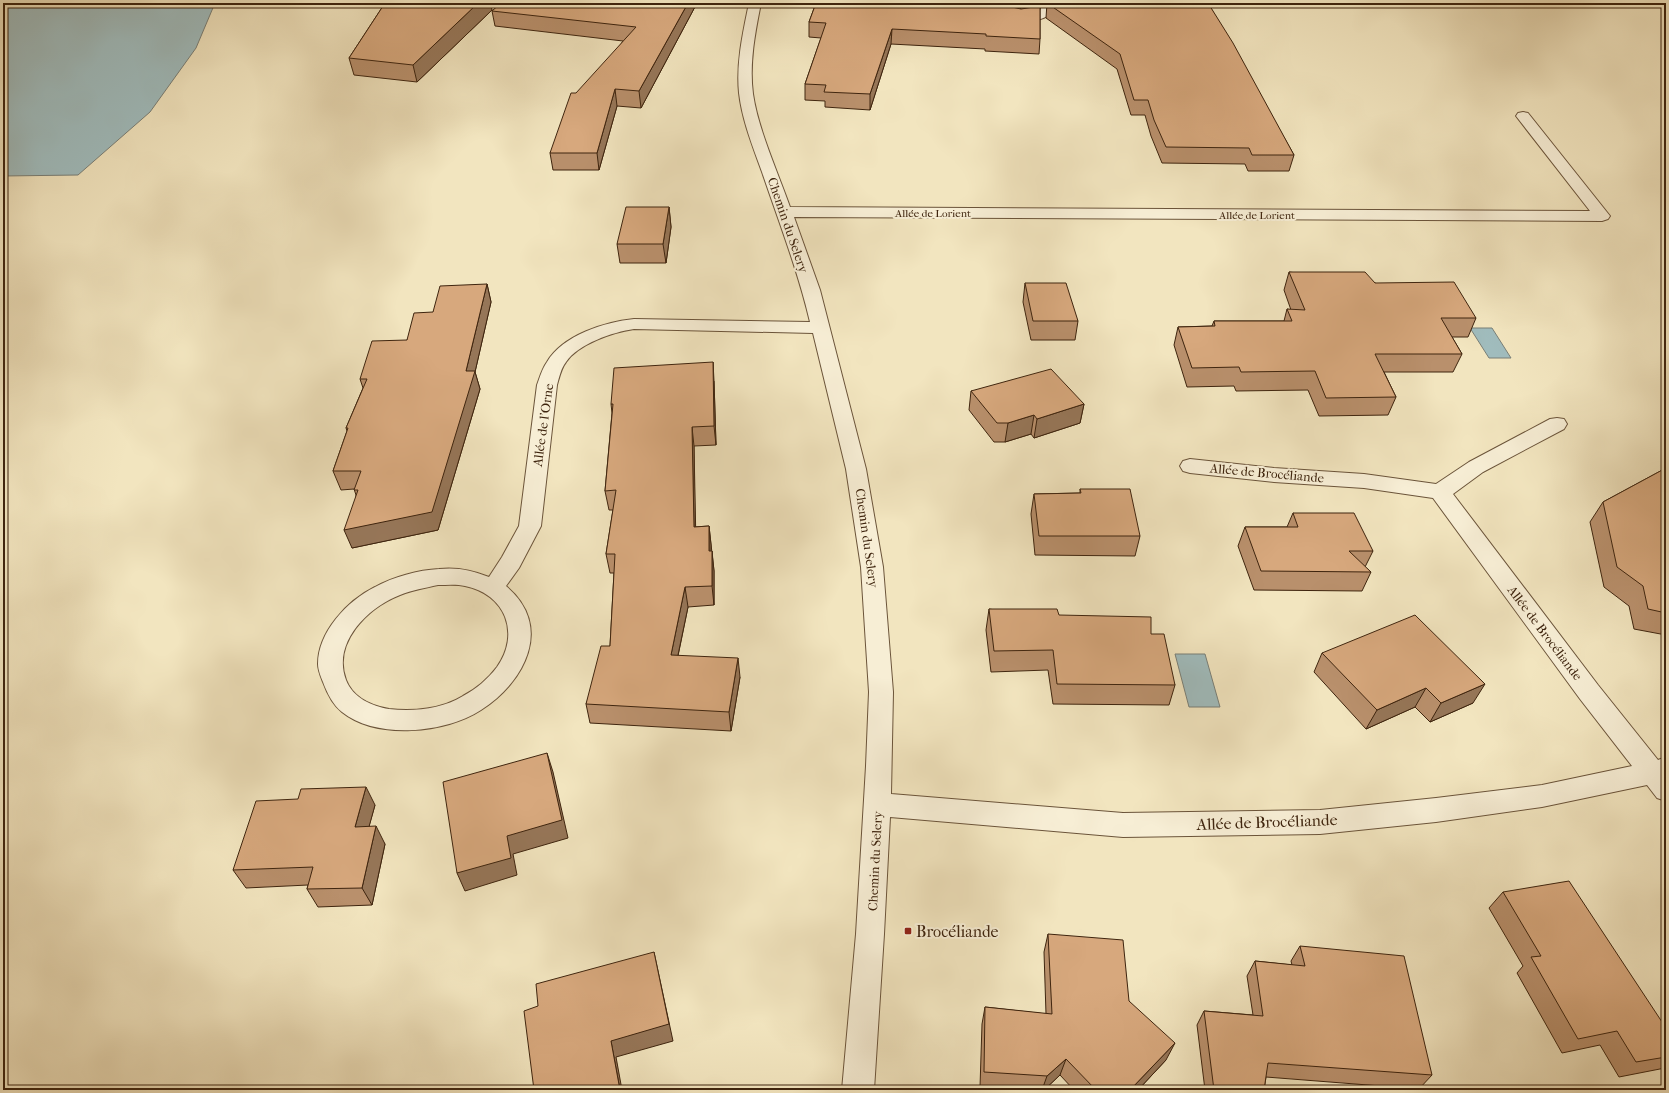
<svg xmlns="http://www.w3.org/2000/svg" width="1669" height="1093" font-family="'IM FELL French Canon',serif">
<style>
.water{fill:#a0bcbd;stroke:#797f77}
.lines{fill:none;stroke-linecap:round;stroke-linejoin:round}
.minor-casing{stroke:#6b543a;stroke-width:2}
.minor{fill:#f7eed5;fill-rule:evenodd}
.wall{fill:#b9906c;stroke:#3e240e}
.shaded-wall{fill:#967658;stroke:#3e240e}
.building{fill:#d7a87d;stroke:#3e240e}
.poi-dot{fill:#8f2418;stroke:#f7eed5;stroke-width:1.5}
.labels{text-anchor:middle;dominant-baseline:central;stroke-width:4;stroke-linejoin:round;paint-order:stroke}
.far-street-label{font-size:11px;fill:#3e240e;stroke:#f7eed5}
.street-label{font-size:13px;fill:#3e240e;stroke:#f7eed5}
.near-street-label{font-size:16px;fill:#3e240e;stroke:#f7eed5}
.near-poi-label{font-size:16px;fill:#3e240e;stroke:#f7eed5;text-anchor:start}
</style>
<rect width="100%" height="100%" fill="#f2e5bf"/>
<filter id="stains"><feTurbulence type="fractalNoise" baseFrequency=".005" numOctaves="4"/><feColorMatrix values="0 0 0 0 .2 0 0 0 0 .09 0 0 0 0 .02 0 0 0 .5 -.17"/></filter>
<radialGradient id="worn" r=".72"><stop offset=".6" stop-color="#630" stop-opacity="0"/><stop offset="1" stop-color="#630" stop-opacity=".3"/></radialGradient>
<g class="water">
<path d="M3,3H215L196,48L150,112L78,175L3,176Z"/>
<path d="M1470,328H1492L1511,358H1489Z"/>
<path d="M1175,654H1205L1220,707H1189Z"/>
</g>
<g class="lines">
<g class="minor-casing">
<g id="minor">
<path d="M749,3H761C755,33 749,64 753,94C758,129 778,173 790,207L1590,211L1516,116L1518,113L1523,112L1528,113L1610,216L1608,219L1602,221L794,217L820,290L866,469L883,567L893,692L891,794L1123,813L1320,810L1436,798L1542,785L1632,766L1580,699L1433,498L1364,488L1274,482L1190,473L1183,471L1180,466L1183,461L1190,459L1274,468L1364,474L1436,484L1469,462L1550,419L1557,418L1564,419L1567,424L1564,429L1483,472L1453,494L1598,685L1658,760L1666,757V801L1657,798L1647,785L1542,807L1436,822L1320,834L1123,837L890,817L884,934L874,1090H842L856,934L866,766L869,692L861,567L846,469L813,333L634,329C613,332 578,344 566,362C561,368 559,378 557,385L541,526L519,568L506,586C554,626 525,682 481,710C446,733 377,740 342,712C333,705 327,693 323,682C321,677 318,670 318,664C318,632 347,601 375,587C393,577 418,570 439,569C457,567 472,570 489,577L502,557L519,526L537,385C540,377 542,369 547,362C563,335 605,322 634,319L810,322C798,271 779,222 762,172C753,147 742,120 739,93C736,63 743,32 749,3ZM438,585C447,585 457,584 465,586C505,594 521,633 497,667C488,679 476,689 463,696C442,709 413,712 389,709C372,706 353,698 346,680C332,643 367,608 400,595C412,590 425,588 438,585Z"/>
<path d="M988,3H1000V7C1012,16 1027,16 1041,9L1039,3H1052L1053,11C1042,27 998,23 988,8Z"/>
</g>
</g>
<use href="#minor" class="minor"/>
</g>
<g class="wall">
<path d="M385,3H490L492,10L417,82L354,75L349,58Z"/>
<path d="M501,3H697L641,108L617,106L599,170H553L550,153L623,41L495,26L492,11Z"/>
<path d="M816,3H999L1001,4L1000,3H1040V39L1039,54L985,51V49L891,44L870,110L825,107V101L805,100V84L821,38L809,37V22Z"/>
<path d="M1047,3H1361V5H1209L1294,155L1289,171H1248L1245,164L1162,163L1151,136L1145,115H1131L1117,69L1046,18Z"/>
<path d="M669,207L671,227L666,263H620L617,244Z"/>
<path d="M1289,272L1375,283L1476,318L1468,337H1452L1462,354L1453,372H1384L1396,397L1388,415L1319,416L1308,390L1236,391L1234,386L1187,387L1174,345L1178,327L1212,326L1214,321H1284L1287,309L1291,310L1284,290Z"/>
<path d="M1025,283L1078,321L1075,340H1031L1023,302Z"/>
<path d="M487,284L491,302L475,372L480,389L438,530L352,548L356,495L354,489L341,490L333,471L347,431L346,428L363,388L360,379L407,340L433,312Z"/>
<path d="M714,381L716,445L694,446L695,527L709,526L714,571V605L688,607L678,656L740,677L731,731L590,723L586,704L610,646L614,573H610L606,554L613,510H609L605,491L612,413L611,404Z"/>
<path d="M971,391L1084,404L1080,423L1034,438L1031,434L1005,442H994L969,410Z"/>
<path d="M1666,468V635L1634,629L1629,606L1604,587L1590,522L1603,502Z"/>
<path d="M1080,489L1140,536L1135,556L1035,555L1031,514L1034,494L1080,493Z"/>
<path d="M1293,513L1373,551L1365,567L1371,572L1362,591L1254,590L1238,546L1245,527H1287Z"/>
<path d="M989,609L1151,634L1175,685L1169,705L1053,704L1048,670L991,672L986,630Z"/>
<path d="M1322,653L1473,703L1430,722L1415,707L1366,729L1314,672Z"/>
<path d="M375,805L369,826L385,844L372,905L318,907L307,889L308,885L246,888L233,870Z"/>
<path d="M1503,892L1666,1028V1067L1665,1068L1619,1077L1600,1045L1562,1053L1517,973L1523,966L1489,908Z"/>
<path d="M1048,934L1129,1001L1166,1060L1138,1090H1074L1060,1075L1044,1090H1014L980,1087L982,1024L985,1007L1046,1014L1044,952Z"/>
<path d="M1300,946L1432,1075L1419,1089L1266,1077L1264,1090H1205L1197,1025L1204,1011L1253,1015L1247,976L1255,961L1292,965L1291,961Z"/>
</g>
<g class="shaded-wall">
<path d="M478,3H490L492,10L417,82L413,65Z"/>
<path d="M688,3H697L641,108L639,91Z"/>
<path d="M969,3H987L969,8Z"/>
<path d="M1021,3H1040L1039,8L1020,12Z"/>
<path d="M892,29L891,44L870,110V94Z"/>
<path d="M615,89L617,106L599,170L597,153Z"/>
<path d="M669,207L671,227L666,263L663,244Z"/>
<path d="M487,284L491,302L475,372L480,389L438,530L352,548L344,530L466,371Z"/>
<path d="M713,362L714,381L716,445L714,426Z"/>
<path d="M1084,404L1080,423L1034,438L1037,419Z"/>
<path d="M1034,415L1031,434L1005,442L1008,423Z"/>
<path d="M692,427L694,446L696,546L694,527Z"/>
<path d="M709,526L711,545V571L709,551Z"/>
<path d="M712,551L714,571V605L712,586Z"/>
<path d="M685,587L688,607L674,674L671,655Z"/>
<path d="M738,658L740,677L731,731L729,712Z"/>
<path d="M1485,684L1473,703L1430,722L1441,703Z"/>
<path d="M1426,688L1415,707L1366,729L1377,710Z"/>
<path d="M547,753L553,772L568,838L513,854L517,875L465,891L457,873Z"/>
<path d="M366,787L375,805L364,845L355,827Z"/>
<path d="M376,826L385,844L372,905L362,888Z"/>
<path d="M654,952L673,1041L616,1057L622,1090H620L611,1041Z"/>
<path d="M1175,1043L1166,1060L1138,1090H1130Z"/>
<path d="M1066,1059L1060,1075L1044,1090H1042L1047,1076Z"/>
</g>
<g class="building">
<path d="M385,3H478L413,65L349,58Z"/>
<path d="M501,3H688L639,91L615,89L597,153H550L571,93H576L636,27L492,11Z"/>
<path d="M816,3H913L970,5L983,3H999L1003,5L1021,9L1040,6V39L986,36V34L892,29L870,94L824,92L826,85L805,84L826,23L809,22Z"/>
<path d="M1047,3H1208L1233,43L1294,155H1252L1249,148L1166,147L1154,120L1148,100H1134L1120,54Z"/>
<path d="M626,207H669L663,244H617Z"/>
<path d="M1289,272H1365L1375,283L1454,282L1476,318H1441L1462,354H1375L1396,397L1326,398L1315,371L1241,372L1239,367L1192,368L1178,327L1215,326L1214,321H1292L1287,309L1305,310Z"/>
<path d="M1025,283H1066L1078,321H1033Z"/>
<path d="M487,284L466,371H475L432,512L344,530L358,490H354L361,471H333L348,428H346L367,379H360L372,341L407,340L414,313L433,312L440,286Z"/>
<path d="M713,362L714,426L692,427L694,527L709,526V551H712V586L685,587L671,655L738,658L729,712L586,704L601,646H610L615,554H606L616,490L605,491L613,404H611L614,368Z"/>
<path d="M1051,369L1084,404L1037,419L1034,415L1008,423H997L971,391Z"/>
<path d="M1666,468V613L1648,609L1643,586L1617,567L1603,502Z"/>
<path d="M1080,489H1130L1140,536H1039L1034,494L1081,493Z"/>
<path d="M1293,513H1354L1373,551H1349L1371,572L1261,571L1245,527H1298Z"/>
<path d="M989,609H1057L1059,615L1151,617V634H1164L1175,685L1057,684L1053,650L994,651Z"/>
<path d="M1415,615L1485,684L1441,703L1426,688L1377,710L1322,653Z"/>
<path d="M547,753L562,820L507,836L511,858L457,873L443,782Z"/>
<path d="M366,787L355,827L376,826L362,888L307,889L313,867L233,870L256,801L298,799L301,789Z"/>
<path d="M1569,881L1666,1028V1057L1636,1062L1617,1031L1578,1039L1531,957L1541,956L1503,892Z"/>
<path d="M1048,934L1123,940L1129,1001L1175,1043L1130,1090H1096L1066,1059L1047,1076L984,1072L985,1007L1052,1014Z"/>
<path d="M1300,946L1404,956L1432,1075L1268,1063L1264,1090H1214L1204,1011L1263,1016L1255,961L1305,966Z"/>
<path d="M654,952L669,1024L611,1041L620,1090H534L524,1011L538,1006L536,984Z"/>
</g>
<rect class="poi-dot" x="904" y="927" width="8" height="8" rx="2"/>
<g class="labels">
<g class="far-street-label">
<text x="933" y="213">Allée de Lorient</text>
<text x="1257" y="215">Allée de Lorient</text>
</g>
<g class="street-label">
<text transform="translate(788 225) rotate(71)">Chemin du Selery</text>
<text transform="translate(543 425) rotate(-82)">Allée de l'Orne</text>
<text transform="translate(1267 473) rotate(5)">Allée de Brocéliande</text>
<text transform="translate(867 538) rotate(82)">Chemin du Selery</text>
<text transform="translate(1545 633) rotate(53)">Allée de Brocéliande</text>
<text transform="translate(875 861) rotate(-87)">Chemin du Selery</text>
</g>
<g class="near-street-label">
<text transform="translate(1267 822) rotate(-2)">Allée de Brocéliande</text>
</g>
<g class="near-poi-label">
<text x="916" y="931">Brocéliande</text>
</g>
</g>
<rect width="1669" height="1093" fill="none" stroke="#f2e5bf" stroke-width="16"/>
<rect x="4" y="4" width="1661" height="1085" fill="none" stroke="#3e240e" stroke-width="2"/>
<rect x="8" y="8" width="1653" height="1077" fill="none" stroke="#3e240e"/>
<rect width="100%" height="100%" filter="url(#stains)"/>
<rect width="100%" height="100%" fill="url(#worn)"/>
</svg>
